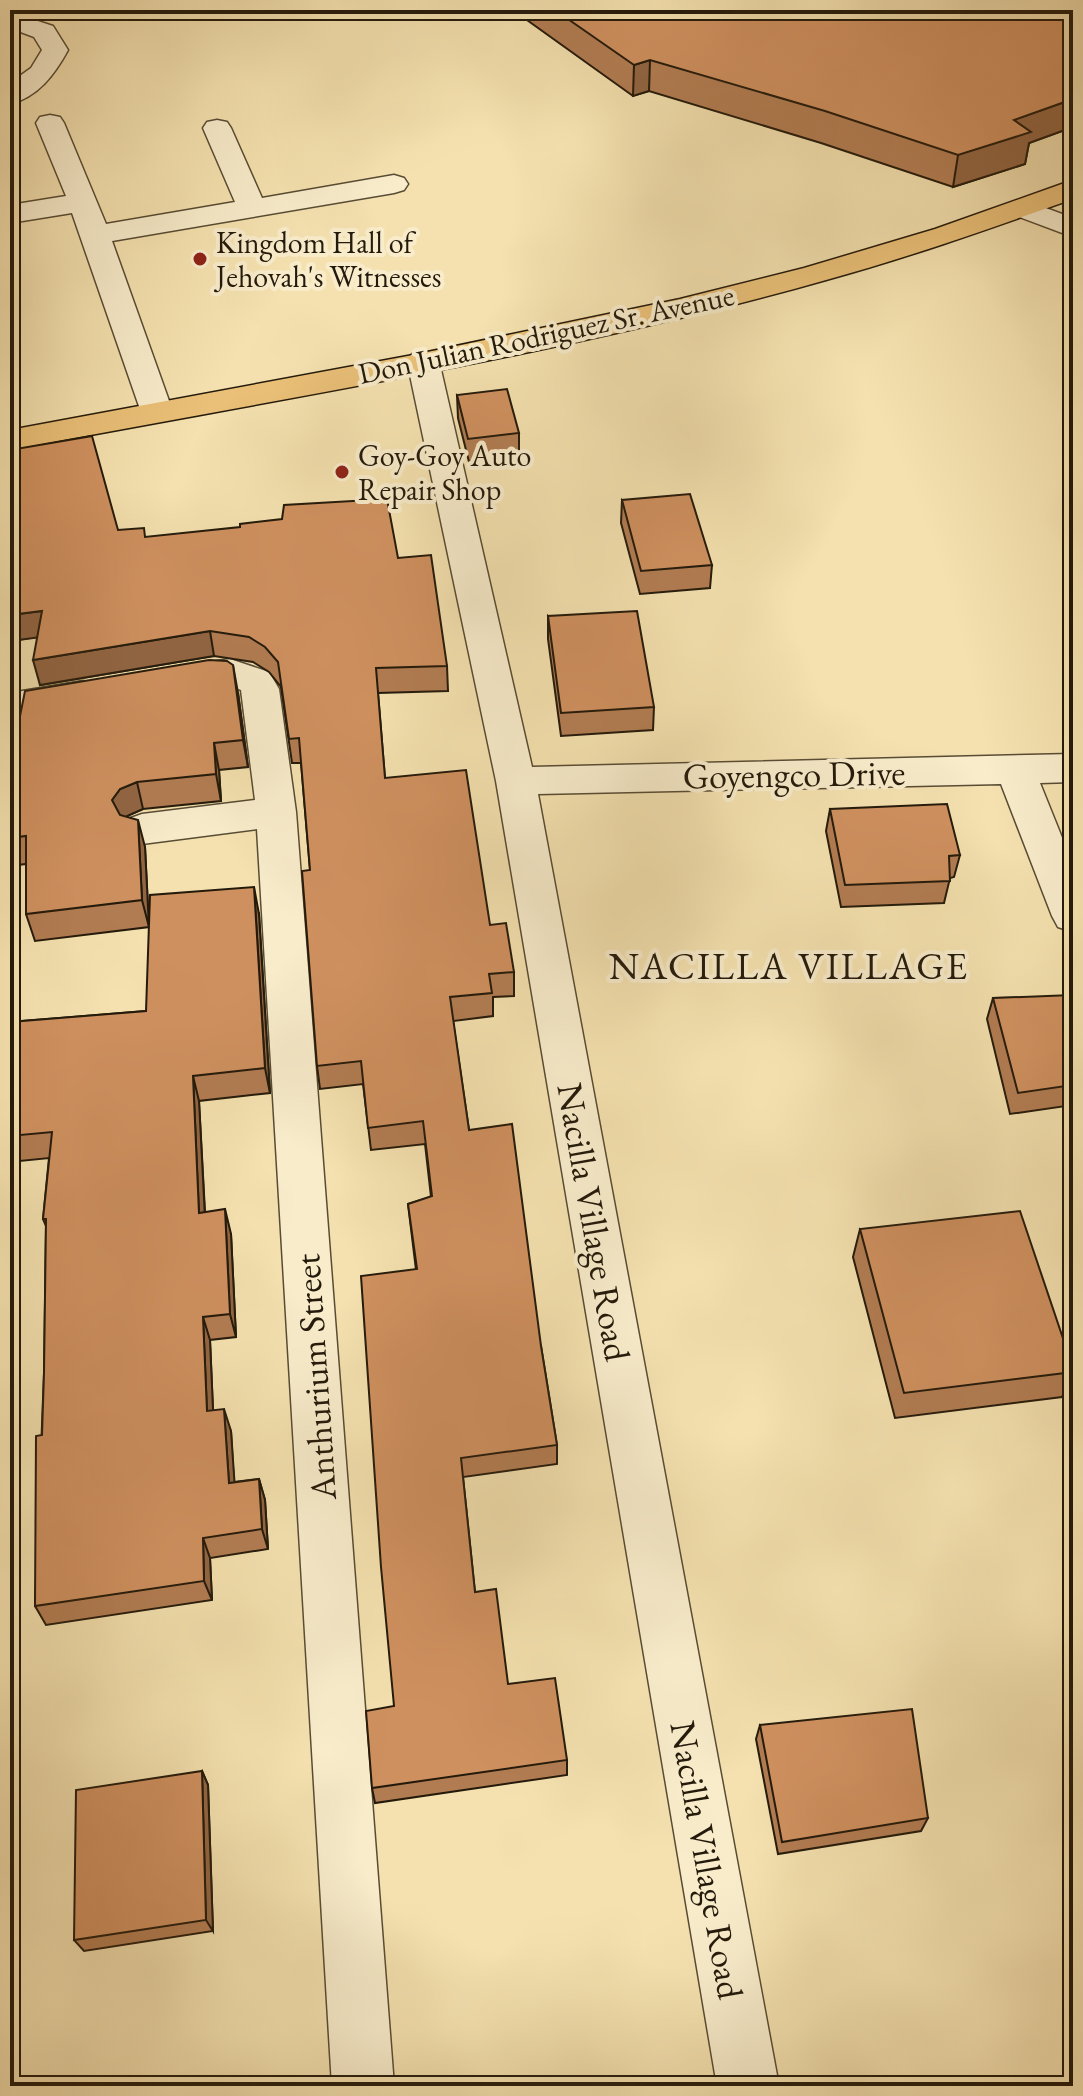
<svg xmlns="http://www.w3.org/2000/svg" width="1083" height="2096" font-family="'EB Garamond',serif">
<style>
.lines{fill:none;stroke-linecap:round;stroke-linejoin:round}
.minor-casing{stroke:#584c34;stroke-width:3}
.major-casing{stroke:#241a0b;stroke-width:3}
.minor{fill:#f8eccb;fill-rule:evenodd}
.major{fill:#eac078;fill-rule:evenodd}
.wall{fill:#b27c52;stroke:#241a0b;stroke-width:2}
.shaded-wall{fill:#916542;stroke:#241a0b;stroke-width:2}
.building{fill:#cf905f;stroke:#241a0b;stroke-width:2}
.poi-dot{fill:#8f2418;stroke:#f8eccb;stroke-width:3}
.labels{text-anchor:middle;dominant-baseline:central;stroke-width:8;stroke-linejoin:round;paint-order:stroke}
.far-poi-label{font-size:30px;fill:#241a0b;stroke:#f8eccb;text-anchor:start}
.far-street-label{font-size:30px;fill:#241a0b;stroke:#f8eccb}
.street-label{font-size:36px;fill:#241a0b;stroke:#f8eccb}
.neighbourhood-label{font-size:38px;letter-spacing:2px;fill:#241a0b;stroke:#f8eccb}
</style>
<rect width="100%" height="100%" fill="#f4e1af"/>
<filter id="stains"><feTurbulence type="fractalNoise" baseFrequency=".0025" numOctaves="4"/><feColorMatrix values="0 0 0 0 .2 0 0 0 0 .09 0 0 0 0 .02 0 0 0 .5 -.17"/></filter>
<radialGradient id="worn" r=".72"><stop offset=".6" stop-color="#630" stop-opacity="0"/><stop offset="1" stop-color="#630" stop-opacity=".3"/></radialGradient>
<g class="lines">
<g class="minor-casing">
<g id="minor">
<path d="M10,12L53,26L68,50C55,74 38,97 10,104V83L31,68L42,50L34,37L10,28Z"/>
<path d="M50,115L60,117L64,123L106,224L235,202L203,128L207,122L217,120L227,122L231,128L262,198L394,175L404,178L408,184L404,190L394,193L112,241L173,412L169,419L157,422L145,419L141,412L72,213L10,223V205L66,196L36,123L40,117Z"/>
<path d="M1024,200L1073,218V237L1014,215L1009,209L1014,203Z"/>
<path d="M423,351L434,354L439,361L532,767L1073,754V782L1040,783L1073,865V932L1058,927L1052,916L1001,784L538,794L779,2086H717L496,781L407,361L412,354Z"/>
<path d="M230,659L269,672L279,689L296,812L394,2086H332L257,829L142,844L128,839L122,829L128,819L142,814L255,800L241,690C215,680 188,696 161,688L155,679L161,670Z"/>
<path d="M83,681L96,685L102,694L96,703L10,719V693Z"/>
</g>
</g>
<g class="major-casing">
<path id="major" d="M1073,180V199C991,228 910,257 826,280C559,356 283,398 10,450V430L413,355L680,299L804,268L935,229Z"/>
</g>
<use href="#minor" class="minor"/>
<use href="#major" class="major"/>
</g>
<g class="wall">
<path d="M513,10H1073V127L1029,143L1025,164L953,187L821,143L649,91L633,96Z"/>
<path d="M457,395L519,433V456L469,462L458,418Z"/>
<path d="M10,450L118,530L146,537L398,558L447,666L448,691L378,693L385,778L490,925L514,972V996L493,997V1016L453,1021L469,1130L541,1346L557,1445V1464L463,1477L475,1592L508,1684L567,1760V1775L375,1803L372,1788L394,1706L416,1270L408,1204L431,1197L425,1144L371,1150L363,1084L320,1089L317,1066L310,870L301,763H292L281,687L269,672L253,662L214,656L40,685L37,637L10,641Z"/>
<path d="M622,500L712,565L710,588L640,594L621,523Z"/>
<path d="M548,616L654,707L653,730L561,736L548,639Z"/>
<path d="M238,693L248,767L219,770L221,801L143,809L127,816L145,847L149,927L35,941L26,914V864L10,866V756Z"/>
<path d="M1071,784H1073V859L1069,847L1064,806Z"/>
<path d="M830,809L960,855L954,877L950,878L944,903L841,907L826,831Z"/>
<path d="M259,914L270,1093L199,1101L205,1212L231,1234L236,1337L210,1340L213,1410L231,1431L234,1482L259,1479L265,1500L268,1549L210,1558L212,1600L46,1625L35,1606L44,1373L46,1226L43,1219L49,1158L10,1162V1022L146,1011Z"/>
<path d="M1073,997V1105L1010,1114L987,1019L993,998Z"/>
<path d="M860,1229L1073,1368V1374L1062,1397L895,1418L853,1257Z"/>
<path d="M760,1725L928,1818L921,1831L778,1854L756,1739Z"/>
<path d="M202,1771L208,1785L213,1931L84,1951L74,1940Z"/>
</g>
<g class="shaded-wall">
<path d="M650,60L649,91L633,96L634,65Z"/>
<path d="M1073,99V127L1029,143L1025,164L953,187L958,155L1014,120Z"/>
<path d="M42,611L49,636L10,641V615Z"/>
<path d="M210,631L214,656L40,685L33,660Z"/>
<path d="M233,665L238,693L248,767L243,740Z"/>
<path d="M214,743L219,770L221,801L216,774Z"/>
<path d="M137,782L143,809L127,816L119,827L112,800L120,789Z"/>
<path d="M138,820L145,847L149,927L142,900Z"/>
<path d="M254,887L259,914L270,1093L265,1068Z"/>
<path d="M193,1076L199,1101L206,1237L199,1213Z"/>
<path d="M225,1209L231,1234L236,1337L230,1314Z"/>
<path d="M203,1317L210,1340L214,1433L207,1411Z"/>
<path d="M224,1409L231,1431L236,1504L229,1483Z"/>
<path d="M259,1479L265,1500L268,1549L262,1529Z"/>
<path d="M203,1538L210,1558L212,1600L204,1581Z"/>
<path d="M202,1771L208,1785L213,1931L206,1920Z"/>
</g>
<g class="building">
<path d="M555,10H1073V99L1014,120L1031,132L958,155L825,111L650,60L634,65Z"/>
<path d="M507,389L519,433L468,439L457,395Z"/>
<path d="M92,436L118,530L144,528L145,537L240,527V524L282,519L284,505L387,499L398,558L431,555L447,666L376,668L385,778L466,770L490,925L506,923L514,972L489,974L492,993L450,997L469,1130L512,1124L541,1346L557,1445L461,1458L475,1592L496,1589L508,1684L555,1678L567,1760L372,1788L366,1711L394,1706L381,1567L361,1276L417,1269L408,1204L432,1196L423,1121L368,1128L361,1061L317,1066L302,871L310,870L299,738L289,739L278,662L265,647L249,637L210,631L33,660L42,611L10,615V450Z"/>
<path d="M690,494L712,565L641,571L622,500Z"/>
<path d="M637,611L654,707L561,713L548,616Z"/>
<path d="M209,660L227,661L233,665L243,740L214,743L216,774L137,782L120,789L112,800L120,815L138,820L142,900L26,914V836L10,838V756H12L25,691Z"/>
<path d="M947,804L960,855L949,856L950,881L845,885L830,809Z"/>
<path d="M254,887L265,1068L193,1076L199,1213L225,1209L230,1314L203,1317L207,1411L224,1409L229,1483L259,1479L262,1529L203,1538L204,1581L35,1606L36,1436L42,1435L44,1373L46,1219H43L52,1132L10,1136V1022L146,1011L150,895Z"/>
<path d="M1072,995L1073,1085L1018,1093L993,998Z"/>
<path d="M1020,1211L1073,1368V1372L904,1393L860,1229Z"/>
<path d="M912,1709L928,1818L782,1842L760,1725Z"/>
<path d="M202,1771L206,1920L74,1940L76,1790Z"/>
</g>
<g class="poi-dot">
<circle cx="200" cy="259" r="8"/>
<circle cx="342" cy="472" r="8"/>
</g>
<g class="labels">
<g class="far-poi-label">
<text x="216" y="242">Kingdom Hall of<tspan x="216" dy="34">Jehovah's Witnesses</tspan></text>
<text x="358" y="455">Goy-Goy Auto<tspan x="358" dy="34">Repair Shop</tspan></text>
</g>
<g class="far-street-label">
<text transform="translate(546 334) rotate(-12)">Don Julian Rodriguez Sr. Avenue</text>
</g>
<g class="street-label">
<text transform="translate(794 774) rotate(-1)">Goyengco Drive</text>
<text transform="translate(594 1222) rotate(80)">Nacilla Village Road</text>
<text transform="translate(315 1377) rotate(-94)">Anthurium Street</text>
<text transform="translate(707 1860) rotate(80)">Nacilla Village Road</text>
</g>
<g class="neighbourhood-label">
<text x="789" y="965">NACILLA VILLAGE</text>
</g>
</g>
<rect width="1083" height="2096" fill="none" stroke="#f4e1af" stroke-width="40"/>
<rect x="12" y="12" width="1059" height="2072" fill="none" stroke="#241a0b" stroke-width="4"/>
<rect x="20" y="20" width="1043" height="2056" fill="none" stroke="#241a0b" stroke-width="2"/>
<rect width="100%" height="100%" filter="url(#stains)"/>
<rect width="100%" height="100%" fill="url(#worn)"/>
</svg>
